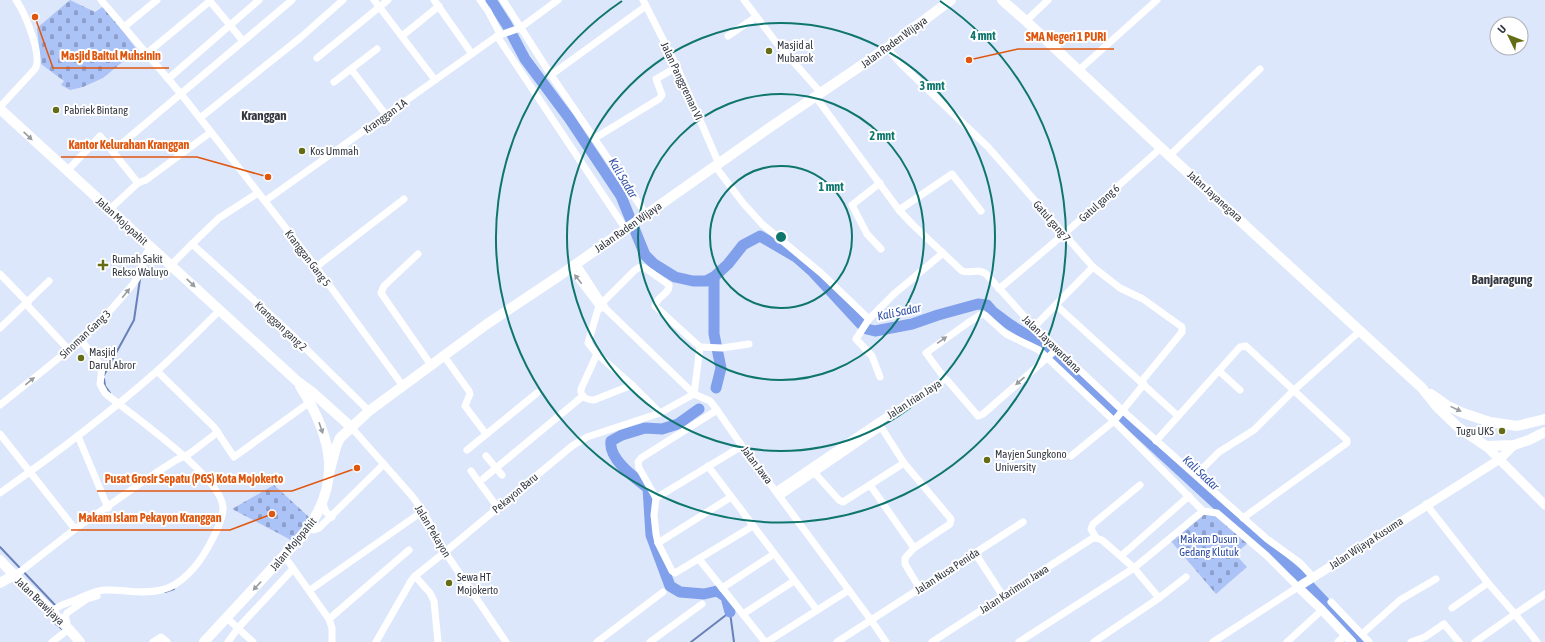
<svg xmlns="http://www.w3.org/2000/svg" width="1545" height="642" font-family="'Asap Condensed',sans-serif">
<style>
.cemetery{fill:url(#cemetery-stones)}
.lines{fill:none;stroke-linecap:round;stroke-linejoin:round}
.stream{stroke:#6981b9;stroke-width:2}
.river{stroke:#80a0ec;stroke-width:11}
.minor{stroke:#fff;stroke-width:7}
.tertiary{stroke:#fff;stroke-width:9}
.secondary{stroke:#fff;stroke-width:10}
.oneway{fill:#999ca0}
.ring{fill:none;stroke:#0f766e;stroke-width:2}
.poi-dot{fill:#646d15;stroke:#fff;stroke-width:1.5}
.labels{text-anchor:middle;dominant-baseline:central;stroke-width:4;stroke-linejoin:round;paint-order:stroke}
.street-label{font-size:11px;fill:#333842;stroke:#fff}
.poi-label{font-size:11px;fill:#333842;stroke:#fff;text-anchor:start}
.park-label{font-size:11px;fill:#2c4ba3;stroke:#fff}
.water-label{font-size:12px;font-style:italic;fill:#304fa7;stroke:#fff}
.quarter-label{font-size:13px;font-weight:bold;fill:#333842;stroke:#fff}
.centre{fill:#0f766e;stroke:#fff;stroke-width:2}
.ring-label{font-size:12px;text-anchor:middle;font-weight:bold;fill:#0f766e;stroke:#fff;stroke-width:4;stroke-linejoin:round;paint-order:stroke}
.leader{fill:none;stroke:#df570f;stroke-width:1.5}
.callout-dot{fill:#df570f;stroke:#fff;stroke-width:1.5}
.callout-label{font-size:12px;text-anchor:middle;font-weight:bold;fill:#df570f;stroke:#fff;stroke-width:4;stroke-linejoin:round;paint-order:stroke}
</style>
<defs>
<pattern id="cemetery-stones" width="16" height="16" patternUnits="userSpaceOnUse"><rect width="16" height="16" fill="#acc3f7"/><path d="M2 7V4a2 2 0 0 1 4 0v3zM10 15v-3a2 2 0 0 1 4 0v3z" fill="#8d9fca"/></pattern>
</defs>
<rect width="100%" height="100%" fill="#dde7fc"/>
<g class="cemetery">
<path d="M70,0L95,12L104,6L137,50L103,78L83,87L70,90L61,85L64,81L41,64L37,28Z"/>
<path d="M274,485L310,518L291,540L232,509Z"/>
<path d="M1203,513L1216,515L1248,543L1235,554L1247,567L1216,594L1170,540Z"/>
</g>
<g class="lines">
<g class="stream">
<path d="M104,375L134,320L140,279"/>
<path d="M104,379L105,386L110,393"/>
<path d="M0,547L56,606"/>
<path d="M165,592L174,589"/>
<path d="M730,612L734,642"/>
<path d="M56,620L54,622L62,629"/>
<path d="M691,642L730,612"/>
</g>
<g class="river">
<path d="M491,0L507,25L525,59L569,118L621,196L645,255L654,264L675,277L693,281H706L714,277L728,264L743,245L760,236L796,257L813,272L860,323L867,329L875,331L912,324L938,315L978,304L987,305L993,312L1009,324L1046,347L1247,532L1298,574L1362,642"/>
<path d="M714,277V334L721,368L716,388"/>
<path d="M699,409L678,424L662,429L645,428L622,435L611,441C608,459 635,478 648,488L651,535L670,586L680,592L704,594L717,591L726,597L730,612"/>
</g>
<g class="minor">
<path d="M101,0L181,94L211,132L316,267L403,386"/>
<path d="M209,0L243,41"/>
<path d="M374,0L435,80"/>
<path d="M434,0L472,54"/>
<path d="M480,0L488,11L500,34"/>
<path d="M503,0L551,75L646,214"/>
<path d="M643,0L677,67L719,164"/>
<path d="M744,0L775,41L821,93"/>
<path d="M1026,21L1048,0"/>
<path d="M124,27L157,0"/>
<path d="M402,36L439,6"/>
<path d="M497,36L625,228"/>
<path d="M728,36L756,17"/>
<path d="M887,48L901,64L988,147L1093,267L1120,288L1143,299L1182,327V332L1141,382"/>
<path d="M146,54L210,1"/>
<path d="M317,58L388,0"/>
<path d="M351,69L386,115"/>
<path d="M1079,70L1157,0"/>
<path d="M551,75L646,6"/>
<path d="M168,79L259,0"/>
<path d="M334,82L377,49"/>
<path d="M815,96L899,210L912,224L962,271C971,274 979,268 986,274L1034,327L1122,410L1267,539L1299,562L1313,577"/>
<path d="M0,107L35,69C43,56 25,13 16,0"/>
<path d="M200,118L300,38L343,0"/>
<path d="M595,138L659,99L662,95L656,79L677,67"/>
<path d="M113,151L292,0"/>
<path d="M1170,155L1260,69"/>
<path d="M715,166L743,203L762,224L821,273L869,319L856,339L872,356L880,377"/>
<path d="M67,171L100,136L138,183"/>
<path d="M880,183L852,205L867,234L881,249"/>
<path d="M265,201L497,36L520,28L558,0"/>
<path d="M109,210L138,183L146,180L211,132"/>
<path d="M899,210L952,174L981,211"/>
<path d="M192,244L286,329L369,411"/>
<path d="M418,254L384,286L381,293L431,365"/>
<path d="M576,263L606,309L694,394L710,401L717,410L742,446L871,620L886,642"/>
<path d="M171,265L192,244L219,218L258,193"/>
<path d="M316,267L404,199"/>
<path d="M570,268L599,306L602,308"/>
<path d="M0,274L28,303"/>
<path d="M999,289L1064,234L1161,148"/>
<path d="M26,304L69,350"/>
<path d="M1056,305L1178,416"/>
<path d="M869,319L894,294L943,253"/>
<path d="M1034,327L1093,267"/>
<path d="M0,328L49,281"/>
<path d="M700,347L722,348L749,344"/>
<path d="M1057,349L1047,358L983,414L978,416L947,380L945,379L926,353L969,322L982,314L985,315L1006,334L1039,350L1114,421L1071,456"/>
<path d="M597,354L581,389C580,397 587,400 594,400L632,385"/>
<path d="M444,356L469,391L470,394L465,406L486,434"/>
<path d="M157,371L214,427L234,457L310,402"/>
<path d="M1219,371L1240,390"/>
<path d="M1144,384L1114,421L1203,511L1217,513L1267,556L1298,587L1213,642"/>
<path d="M0,405C42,371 87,339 122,297C128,290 135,283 139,275C145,264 140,258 151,248"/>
<path d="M717,410L641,458L638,462L639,468L656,498L654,515L656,534L658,543L672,571L675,573L753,526"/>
<path d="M878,422L904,463L951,519L950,524L914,548L905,558V564L920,589"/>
<path d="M351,427L412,496L423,511L445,552L506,642"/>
<path d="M0,434L75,529"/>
<path d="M78,436L108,508"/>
<path d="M1156,441L1240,347L1246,346L1347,440V443L1243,518"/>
<path d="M467,450L537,393"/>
<path d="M486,456L502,475"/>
<path d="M708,466L817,610"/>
<path d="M812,470L839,500L843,502L904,463"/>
<path d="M471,471L498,508"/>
<path d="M1196,475L1219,452L1254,430L1293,391L1360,331"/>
<path d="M484,478L583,396"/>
<path d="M870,485L914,548"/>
<path d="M776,491L878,422L945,379"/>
<path d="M0,493C54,455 107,415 156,372C178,352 199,331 220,310"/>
<path d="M780,496L881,427"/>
<path d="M656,498L742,446"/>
<path d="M323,504L326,512L332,517"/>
<path d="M1426,504L1488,583L1515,614L1537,642"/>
<path d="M309,528L314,530L319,528L384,464"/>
<path d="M1096,538L1091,529L1093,524L1140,485"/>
<path d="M658,543L731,497"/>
<path d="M975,553L1003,596"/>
<path d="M1121,556L1189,496"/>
<path d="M285,557L329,619L332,628V642"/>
<path d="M699,559L765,642"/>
<path d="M14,575L21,571L75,529L154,474L176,460L189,454L218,432"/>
<path d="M415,576L430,593L434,601L438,642"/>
<path d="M722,588L774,554"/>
<path d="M310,590L423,511"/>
<path d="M1159,598L1186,577"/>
<path d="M1331,602L1369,642"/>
<path d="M1452,608L1488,583"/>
<path d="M51,612C58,606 64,604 73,601C83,597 93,591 104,590C123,589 142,595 161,590C181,586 198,565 207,549C213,538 224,519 223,507C221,476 130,414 105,393L100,384L102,367L81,340"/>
<path d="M743,614L794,581"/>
<path d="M227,618L253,642"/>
<path d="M329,619L409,550"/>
<path d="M66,625L67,622L65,617L67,613L87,599L97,596"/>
<path d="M1362,634L1400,600L1436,579"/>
<path d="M52,642L69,629"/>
<path d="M153,642L161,637L167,642"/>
<path d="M228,642L238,628L293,569"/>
<path d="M376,642L411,581L415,576L445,552L572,446L587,437L660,413L694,394L700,347L655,306C656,297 670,294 669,285L645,268L640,267L635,270L599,306L588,343L597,354L632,385L660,413"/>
<path d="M597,642L663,592"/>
<path d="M650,642L702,604"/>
<path d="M767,642L849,590"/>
<path d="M837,642L1023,522"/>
<path d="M932,642L1093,538H1096"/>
<path d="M1019,642L1134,568L1203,511"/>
<path d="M1094,642L1159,598L1134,568L1102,540L1096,538"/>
<path d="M1287,642L1322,610"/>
<path d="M1338,642L1345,635"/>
<path d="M1411,642L1425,637L1444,624L1459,642"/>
<path d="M1475,642L1515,614L1545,594"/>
</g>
<g class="tertiary">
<path d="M1486,446L1545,505"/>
<path d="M1352,642L1322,610L1298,587L1500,459L1514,445"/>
</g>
<g class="secondary">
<path d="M1002,0L1026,21L1161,148L1422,388L1437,407L1459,428L1486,446L1514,445L1529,440L1545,432"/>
<path d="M0,109L297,381L312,392L351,427"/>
<path d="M1431,394L1448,406L1463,413L1490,422L1517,426L1545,419"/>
<path d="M329,474L336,447L340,438L369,411L487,324L559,276L769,128L887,48L951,0"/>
<path d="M0,560C25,588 56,612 80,642"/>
<path d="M0,583L14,575"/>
<path d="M204,642L303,535C343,484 333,438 300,386"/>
</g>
</g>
<defs><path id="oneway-solid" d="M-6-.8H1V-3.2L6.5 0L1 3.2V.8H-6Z"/></defs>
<g class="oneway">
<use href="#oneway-solid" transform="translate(28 136) rotate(43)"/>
<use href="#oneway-solid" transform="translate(578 279) rotate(-128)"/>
<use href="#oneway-solid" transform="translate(191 283) rotate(43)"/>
<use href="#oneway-solid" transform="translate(126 293) rotate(-51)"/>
<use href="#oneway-solid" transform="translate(942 340) rotate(-35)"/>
<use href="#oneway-solid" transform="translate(30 381) rotate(-39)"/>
<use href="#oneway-solid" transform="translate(1020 381) rotate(139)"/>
<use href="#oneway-solid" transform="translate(1456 409) rotate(26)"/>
<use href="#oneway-solid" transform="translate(321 428) rotate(71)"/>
<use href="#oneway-solid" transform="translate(257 586) rotate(133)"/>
</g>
<g class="ring">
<circle cx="781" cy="237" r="71"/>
<circle cx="781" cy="237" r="143"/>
<circle cx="781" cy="237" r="214"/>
<path d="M940 1A285 285 0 1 1 622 1"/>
</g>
<g class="poi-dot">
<circle cx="769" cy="51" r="4"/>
<circle cx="56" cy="110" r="4"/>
<circle cx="302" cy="151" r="4"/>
<path d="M101 259h4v4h4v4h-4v4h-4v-4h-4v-4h4z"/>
<circle cx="81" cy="358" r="4"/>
<circle cx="1502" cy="431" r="4"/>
<circle cx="987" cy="460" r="4"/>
<circle cx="449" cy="583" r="4"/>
</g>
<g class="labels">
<g class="street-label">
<text transform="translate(894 42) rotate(-36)">Jalan Raden Wijaya</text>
<text transform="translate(682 81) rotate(65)">Jalan Panggreman VI</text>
<text transform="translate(385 116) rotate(-36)">Kranggan 1A</text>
<text transform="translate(1215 196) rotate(42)">Jalan Jayanegara</text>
<text transform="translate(1099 203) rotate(-42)">Gatul gang 6</text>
<text transform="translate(122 221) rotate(42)">Jalan Mojopahit</text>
<text transform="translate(1052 221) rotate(49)">Gatul gang 7</text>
<text transform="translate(628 227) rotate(-35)">Jalan Raden Wijaya</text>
<text transform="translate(308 258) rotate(53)">Kranggan Gang 5</text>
<text transform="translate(281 326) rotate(43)">Kranggan gang 2</text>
<text transform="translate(85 334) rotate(-43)">Sinoman Gang 3</text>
<text transform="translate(1052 344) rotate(44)">Jalan Jayawardana</text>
<text transform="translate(914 399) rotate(-33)">Jalan Irian Jaya</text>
<text transform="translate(757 465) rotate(53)">Jalan Jawa</text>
<text transform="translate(515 493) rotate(-40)">Pekayon Baru</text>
<text transform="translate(433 531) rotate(59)">Jalan Pekayon</text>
<text transform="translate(1366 543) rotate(-33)">Jalan Wijaya Kusuma</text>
<text transform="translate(293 544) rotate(-50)">Jalan Mojopahit</text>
<text transform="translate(947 571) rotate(-33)">Jalan Nusa Penida</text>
<text transform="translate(1014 589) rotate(-33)">Jalan Karimun Jawa</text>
<text transform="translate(40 601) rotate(44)">Jalan Brawijaya</text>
</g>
<g class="poi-label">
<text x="777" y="45">Masjid al<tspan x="777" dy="13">Mubarok</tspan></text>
<text x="64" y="110">Pabriek Bintang</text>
<text x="310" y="151">Kos Ummah</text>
<text x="112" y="259">Rumah Sakit<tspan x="112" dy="13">Rekso Waluyo</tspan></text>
<text x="89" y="352">Masjid<tspan x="89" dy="13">Darul Abror</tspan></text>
<text x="1494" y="431" text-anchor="end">Tugu UKS</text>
<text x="995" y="454">Mayjen Sungkono<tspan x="995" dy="13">University</tspan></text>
<text x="457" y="577">Sewa HT<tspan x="457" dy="13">Mojokerto</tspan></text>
</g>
<g class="park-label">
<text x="1209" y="539">Makam Dusun<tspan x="1209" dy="13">Gedang Klutuk</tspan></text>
</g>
<g class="water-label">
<text transform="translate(623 178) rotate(59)">Kali Sadar</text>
<text transform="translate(899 312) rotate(-12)">Kali Sadar</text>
<text transform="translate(1201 473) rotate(43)">Kali Sadar</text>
</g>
<g class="quarter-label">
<text x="264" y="115">Kranggan</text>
<text x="1502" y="279">Banjaragung</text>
</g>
</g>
<circle cx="781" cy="237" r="6" class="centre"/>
<g class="ring-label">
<text x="983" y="40">4 mnt</text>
<text x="932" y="90">3 mnt</text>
<text x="882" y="140">2 mnt</text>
<text x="831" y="191">1 mnt</text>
</g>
<path class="leader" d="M969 60L1018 49H1114M35 17L53 68H169M268 177L197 157H61M357 468L292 491H97M272 514L230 530H71"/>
<g class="callout-dot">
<circle cx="969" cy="60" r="4"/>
<circle cx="35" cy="17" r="4"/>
<circle cx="268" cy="177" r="4"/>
<circle cx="357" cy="468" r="4"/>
<circle cx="272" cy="514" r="4"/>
</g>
<g class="callout-label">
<text x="1066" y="41">SMA Negeri 1 PURI</text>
<text x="111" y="60">Masjid Baitul Muhsinin</text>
<text x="129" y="149">Kantor Kelurahan Kranggan</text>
<text x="194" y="483">Pusat Grosir Sepatu (PGS) Kota Mojokerto</text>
<text x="150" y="522">Makam Islam Pekayon Kranggan</text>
</g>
<g transform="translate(1509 36) rotate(313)"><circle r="19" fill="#ffffff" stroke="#adafb3"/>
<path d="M0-3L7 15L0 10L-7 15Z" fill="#646d15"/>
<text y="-6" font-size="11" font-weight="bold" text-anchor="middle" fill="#333842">U</text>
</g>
</svg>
